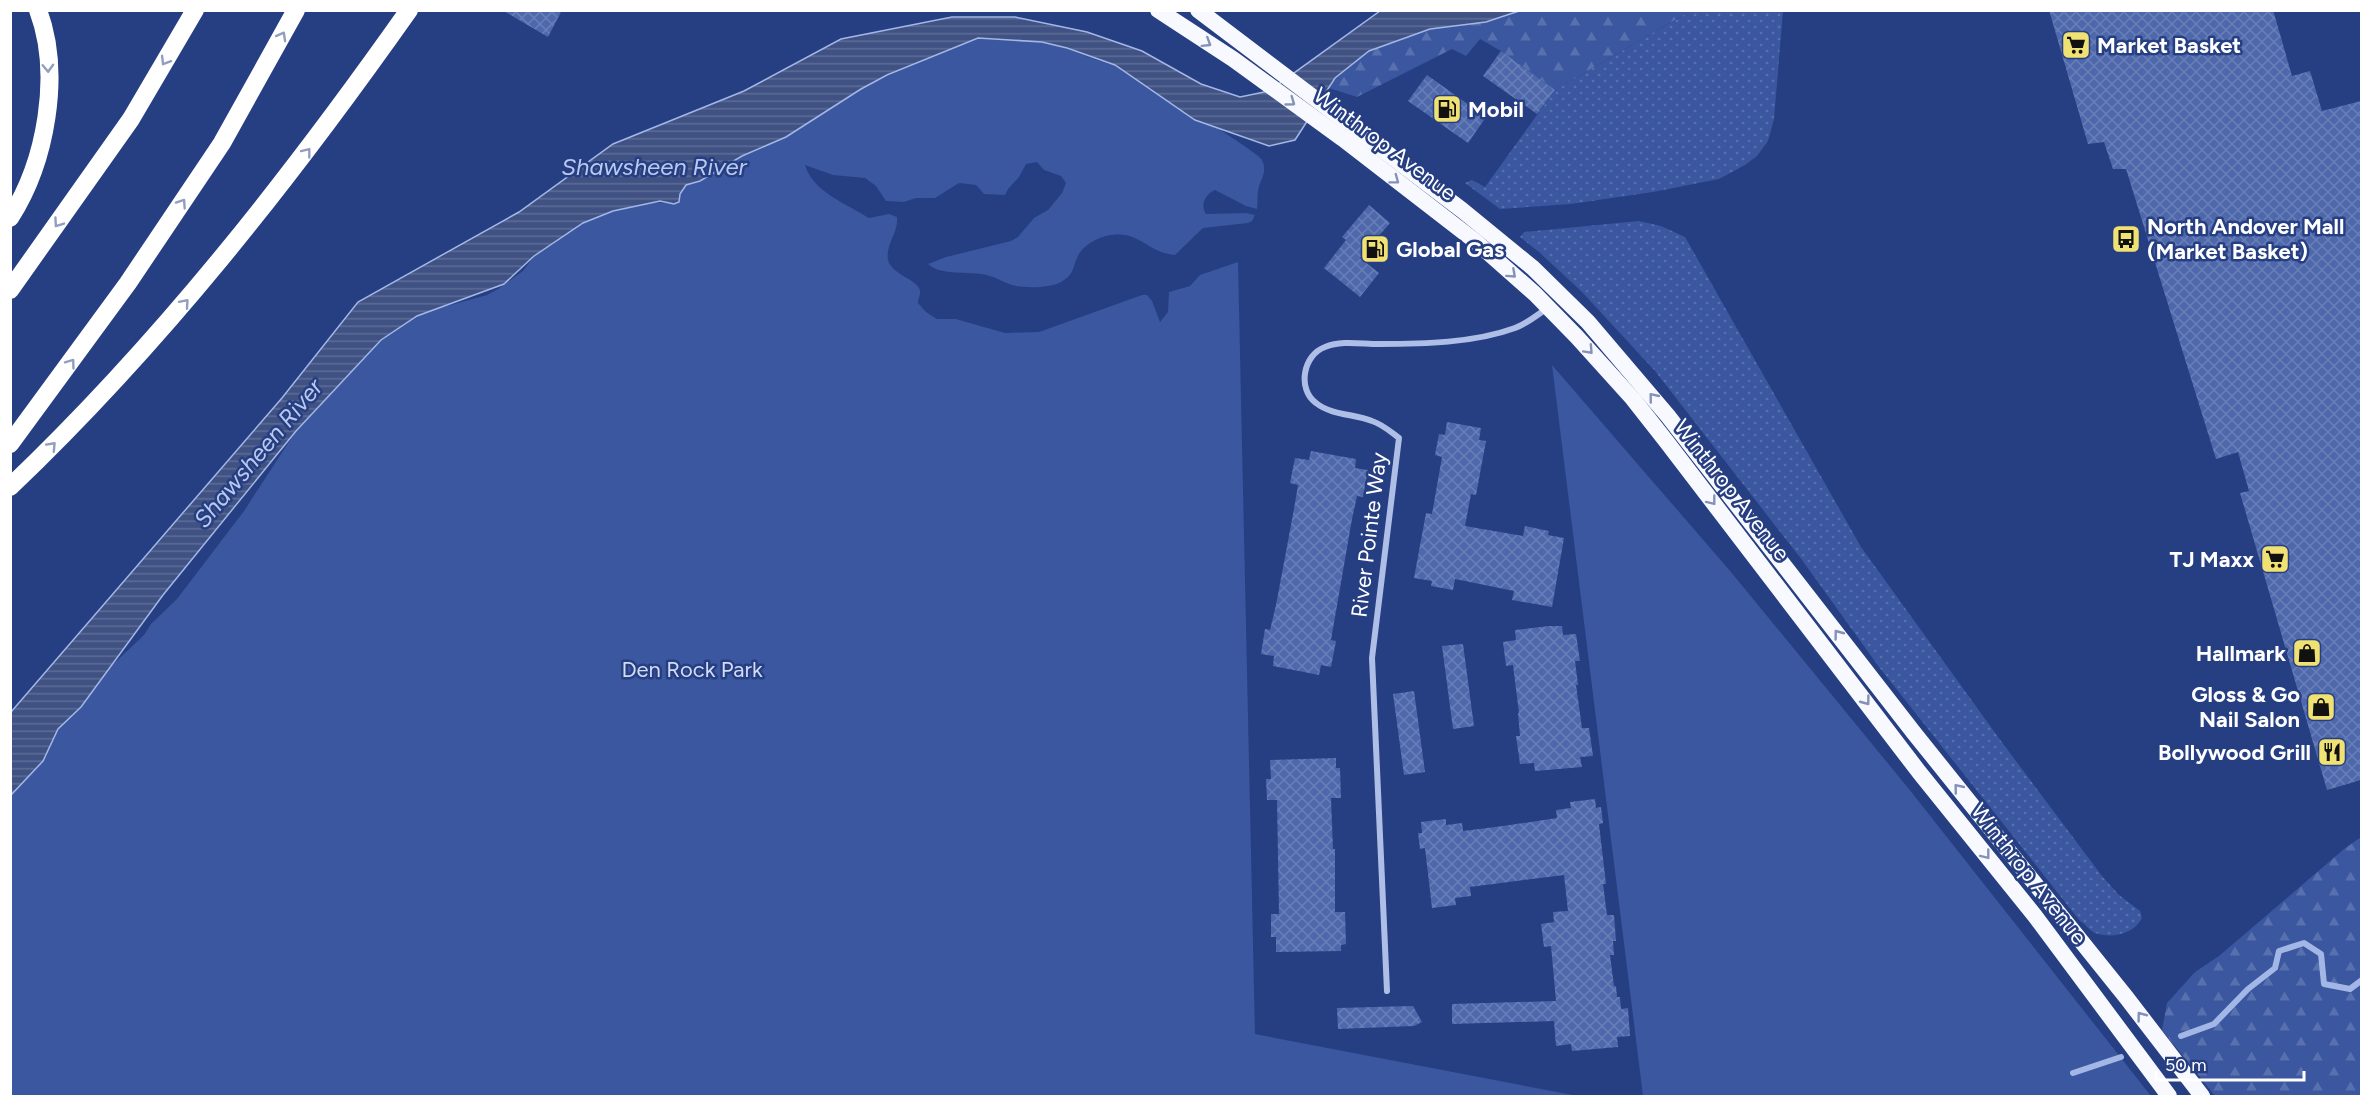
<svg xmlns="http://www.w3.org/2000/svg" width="2372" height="1107" font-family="Figtree,sans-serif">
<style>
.grass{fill:url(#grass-dots)}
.forest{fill:url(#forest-firs)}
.park{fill:#3a579f}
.water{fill:url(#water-rules);stroke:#a3b7e7;stroke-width:1.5}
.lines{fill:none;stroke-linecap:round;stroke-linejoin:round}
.stream{stroke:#a3b7e7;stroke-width:6}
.building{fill:url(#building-cross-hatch)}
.minor{stroke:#aebee7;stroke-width:6}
.trunk{stroke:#f8f9fe;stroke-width:16}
.motorway{stroke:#fff;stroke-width:18}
.oneway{stroke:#929ec0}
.oneway2{stroke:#8492ba}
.labels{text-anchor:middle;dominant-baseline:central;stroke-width:5;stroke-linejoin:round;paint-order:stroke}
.poi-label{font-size:22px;font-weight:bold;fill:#fff;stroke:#263e82;text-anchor:start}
.street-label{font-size:22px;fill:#fff;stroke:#263e82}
.park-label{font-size:22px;fill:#d2dcf5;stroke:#263e82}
.water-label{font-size:24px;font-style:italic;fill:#bac9ee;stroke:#263e82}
</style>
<defs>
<pattern id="grass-dots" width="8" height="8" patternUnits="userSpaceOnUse" patternTransform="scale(1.5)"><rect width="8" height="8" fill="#3a579f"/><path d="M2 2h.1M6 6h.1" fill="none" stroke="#5870ad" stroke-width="1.8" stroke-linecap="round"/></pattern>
<pattern id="forest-firs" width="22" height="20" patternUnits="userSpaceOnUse" patternTransform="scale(1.5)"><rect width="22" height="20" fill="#3a579f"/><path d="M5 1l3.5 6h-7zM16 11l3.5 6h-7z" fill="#5870ad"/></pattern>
<pattern id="water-rules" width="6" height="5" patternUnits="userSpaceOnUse" patternTransform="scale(1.5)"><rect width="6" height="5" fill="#405284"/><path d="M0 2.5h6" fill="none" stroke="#5d6c96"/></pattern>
<pattern id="building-cross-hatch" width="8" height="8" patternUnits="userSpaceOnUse" patternTransform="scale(1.5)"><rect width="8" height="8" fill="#4e68ab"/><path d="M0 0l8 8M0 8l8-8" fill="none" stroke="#697fb8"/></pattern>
</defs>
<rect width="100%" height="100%" fill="#263e82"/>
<g class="grass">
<path d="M1690,11H1783L1774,119L1768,141L1757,156L1745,165L1719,179L1653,192L1571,204L1500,209L1465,183L1472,180L1485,187L1555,90Z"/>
<path d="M1639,221L1661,226L1685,237L1861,547L2001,741L2102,876L2119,895L2140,911L2142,918C2134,934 2112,939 2095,933C2090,931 2085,924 2080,921L1879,667L1802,560L1655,371L1582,292L1539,252L1520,237L1524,232Z"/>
</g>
<g class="forest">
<path d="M1519,11H1690L1555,90L1501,51L1480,39L1466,56L1452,49L1357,97L1329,88L1335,78L1369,51L1430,29L1486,22Z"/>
<path d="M2361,837V1096H2215L2162,1030L2167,1003L2195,972L2219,956L2344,849Z"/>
</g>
<g class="park">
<path d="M978,38C1000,41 1022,38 1044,42C1068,47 1090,60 1115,65C1134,76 1258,151 1262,160C1268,173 1260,179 1258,191C1257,197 1258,203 1257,209L1246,206L1215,190C1205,194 1200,205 1206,214L1246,213L1255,215L1252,221L1248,223L1203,228L1175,255C1148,253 1140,231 1112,235C1100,236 1083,245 1078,256C1072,268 1075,274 1061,282C1051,288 1028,288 1016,286C1006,284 996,277 986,275C970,271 940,276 928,264L946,257L1011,241L1018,237L1034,218L1048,210L1062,193L1066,183L1061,176L1044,170L1037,162L1026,164L1019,177L1008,189L1005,195L984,194L976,185L959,183L935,198H916L904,202L886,201L876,186L865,178L833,175L805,165C813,192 847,204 869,218L889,214L897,217C899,232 885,245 888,260C892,276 922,280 920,293C920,296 918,299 918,303L926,312L937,319H956L1005,333L1039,332L1142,295H1147L1152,301L1160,322L1168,312L1169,292L1190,286L1200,275L1238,262L1255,1034L1578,1096H11L10,793L47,740L108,669L144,635L151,624L177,599L244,511L296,431L381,340L411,319L429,311L487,295L498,289L523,271L534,256L552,245L568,232L596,216L652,202L677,204L679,202L680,191L686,185L706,178L742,156L786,137L871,83Z"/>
<path d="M1552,365L1731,572L1909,789L2151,1096H1643Z"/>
</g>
<path class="water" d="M1380,11H1519L1486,22L1430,29L1369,51L1335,78L1295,140L1269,146L1195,120L1115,65L1067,48L1042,42L978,38L887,75L861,89L786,137L742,156L700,181L686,185L680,194L679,202L674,204L660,201L613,211L583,223L534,256L504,284L417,316L381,340L296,431L163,595L81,707L58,729L43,761L11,795V712L282,398L358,302L519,212L613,144L744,91L841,39L952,17H1015L1087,32L1142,51L1201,84L1240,97L1269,91Z"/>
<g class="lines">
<g class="stream">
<path d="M2181,1036L2214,1024L2248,989L2275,968L2279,951L2304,943L2321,954L2324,984L2350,989L2362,980"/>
<path d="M2073,1073L2121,1057"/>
</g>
</g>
<g class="building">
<path d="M502,10H562L548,37Z"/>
<path d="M2049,10H2273L2292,76L2310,71L2322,111L2361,101V780L2327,790L2240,493L2249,491L2238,452L2216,459L2126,169H2113L2104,142L2088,144Z"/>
<path d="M1501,51L1555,90L1537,114L1483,76Z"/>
<path d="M1427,75L1486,117L1468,143L1408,101Z"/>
<path d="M1369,205L1390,223L1360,258L1379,273L1360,297L1324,268L1346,240L1342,237Z"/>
<path d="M1447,422L1481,428L1479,440L1486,441L1476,495L1471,494L1465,526L1523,536L1525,526L1549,531L1548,535L1564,538L1552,607L1512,600L1514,591L1455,579L1453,590L1431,586L1432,581L1414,578L1426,513L1432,514L1442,457L1435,455L1439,434L1445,435Z"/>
<path d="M1311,451L1356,459L1355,468L1368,470L1363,497L1357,496L1352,519L1331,640L1336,641L1331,667L1321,665L1319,675L1273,666L1274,656L1261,654L1265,629L1270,630L1276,605L1294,509L1298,485L1290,483L1295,458L1309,460Z"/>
<path d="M1549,626H1562L1563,635L1576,634L1580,661H1575L1578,685H1576L1582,728H1589L1593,756L1580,757L1582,767L1535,771L1534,763L1520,764L1516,736H1520L1518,713H1519L1513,665L1506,666L1503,642L1516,640L1515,630Z"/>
<path d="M1463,644L1474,726L1453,729L1442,646Z"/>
<path d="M1414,691L1425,772L1404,775L1393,694Z"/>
<path d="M1336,758V768H1340L1341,798H1331L1333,849H1335V912H1345L1346,944L1341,945V951L1276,952V937H1271V914H1279L1277,800H1267L1266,779H1271L1270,760Z"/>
<path d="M1595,799L1596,808L1601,807L1603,823L1599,824L1606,884H1603L1607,915H1614L1616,941H1613L1614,955H1610L1614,986H1616L1617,997H1620L1621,1009L1628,1008L1630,1036L1617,1037L1618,1047L1572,1051L1571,1044L1556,1046L1554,1021L1452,1024V1004L1556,1001L1551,946L1544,947L1541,924L1554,922L1553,912L1568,911L1564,875L1470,887L1471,896L1455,898L1456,905L1432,908L1425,848L1420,849L1418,833H1422L1421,822L1446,819V825L1462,823L1463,831L1503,826L1557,818L1556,810L1571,808L1570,802Z"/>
<path d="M1413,1006L1422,1022L1414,1026L1338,1029L1337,1008Z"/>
</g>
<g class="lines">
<path class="minor" d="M1387,991L1372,658L1399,438C1391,432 1382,424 1372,421C1354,414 1331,415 1316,403C1297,389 1303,355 1325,347C1342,340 1361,344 1379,344C1423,344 1474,343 1515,328C1526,324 1536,316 1546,309"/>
<g class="trunk">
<path d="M1158,10L1233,59L1343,139L1475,241L1535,294L1577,337L1633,399L1666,441L1919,772L2035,916L2169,1096"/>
<path d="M1198,10L1462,210L1533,268L1588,322L1668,416L1914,733L2126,997L2202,1096"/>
</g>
<g class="motorway">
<path d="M10,218C46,162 62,74 38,10"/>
<path d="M10,290L131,119L195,10"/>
<path d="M10,444L128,283L222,143L296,10"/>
<path d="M10,487C161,343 289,180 409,10"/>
</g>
</g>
<defs><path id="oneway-chevron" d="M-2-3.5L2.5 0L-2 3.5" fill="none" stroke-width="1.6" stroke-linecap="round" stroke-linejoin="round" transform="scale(1.5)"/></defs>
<g class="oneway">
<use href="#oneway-chevron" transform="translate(282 36) rotate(-61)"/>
<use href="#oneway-chevron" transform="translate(165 61) rotate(121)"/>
<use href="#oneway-chevron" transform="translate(48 68) rotate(88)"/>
<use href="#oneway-chevron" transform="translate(307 152) rotate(-52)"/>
<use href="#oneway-chevron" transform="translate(182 203) rotate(-56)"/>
<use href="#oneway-chevron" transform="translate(58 223) rotate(125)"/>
<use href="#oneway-chevron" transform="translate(185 303) rotate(-49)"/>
<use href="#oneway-chevron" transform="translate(71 363) rotate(-54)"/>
<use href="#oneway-chevron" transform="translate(52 446) rotate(-47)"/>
</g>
<g class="oneway2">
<use href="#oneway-chevron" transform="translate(1207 43) rotate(32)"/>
<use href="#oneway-chevron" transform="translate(1291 102) rotate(36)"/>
<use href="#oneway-chevron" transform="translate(1395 180) rotate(37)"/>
<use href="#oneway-chevron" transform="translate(1512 274) rotate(42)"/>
<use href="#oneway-chevron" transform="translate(1589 350) rotate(47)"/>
<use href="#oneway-chevron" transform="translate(1653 397) rotate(-129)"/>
<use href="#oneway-chevron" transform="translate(1712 501) rotate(52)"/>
<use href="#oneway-chevron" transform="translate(1838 634) rotate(-127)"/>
<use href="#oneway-chevron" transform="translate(1866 701) rotate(53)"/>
<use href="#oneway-chevron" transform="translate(1958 788) rotate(-129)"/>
<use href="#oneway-chevron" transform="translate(1986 855) rotate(52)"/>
<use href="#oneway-chevron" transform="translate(2141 1016) rotate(-127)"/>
</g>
<defs>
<g id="supermarket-square" transform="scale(1.5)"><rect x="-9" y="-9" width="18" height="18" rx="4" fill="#f0e173" stroke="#263e82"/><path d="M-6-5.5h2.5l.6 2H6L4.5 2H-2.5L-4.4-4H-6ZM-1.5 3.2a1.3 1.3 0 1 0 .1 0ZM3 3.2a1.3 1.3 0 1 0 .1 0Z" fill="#111"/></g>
<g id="fuel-square" transform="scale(1.5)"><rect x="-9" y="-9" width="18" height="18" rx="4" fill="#f0e173" stroke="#263e82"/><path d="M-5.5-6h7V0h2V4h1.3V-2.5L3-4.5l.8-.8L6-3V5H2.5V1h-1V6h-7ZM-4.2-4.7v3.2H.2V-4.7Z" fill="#111"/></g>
<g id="bus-square" transform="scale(1.5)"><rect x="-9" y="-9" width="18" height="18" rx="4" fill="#f0e173" stroke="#263e82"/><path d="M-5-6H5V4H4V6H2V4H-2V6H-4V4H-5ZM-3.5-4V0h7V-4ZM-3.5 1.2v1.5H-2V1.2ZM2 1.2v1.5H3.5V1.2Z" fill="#111"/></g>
<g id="shop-square" transform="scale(1.5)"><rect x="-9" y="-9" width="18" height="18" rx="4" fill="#f0e173" stroke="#263e82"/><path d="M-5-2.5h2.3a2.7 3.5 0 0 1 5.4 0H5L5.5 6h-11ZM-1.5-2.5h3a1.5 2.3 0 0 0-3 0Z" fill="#111"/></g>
<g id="restaurant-square" transform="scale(1.5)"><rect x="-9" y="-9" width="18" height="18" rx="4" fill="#f0e173" stroke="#263e82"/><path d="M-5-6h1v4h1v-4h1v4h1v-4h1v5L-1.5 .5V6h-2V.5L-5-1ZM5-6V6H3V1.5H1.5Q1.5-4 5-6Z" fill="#111"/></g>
</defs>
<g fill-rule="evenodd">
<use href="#supermarket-square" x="2076" y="45"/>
<use href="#fuel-square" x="1447" y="109"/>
<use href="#bus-square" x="2126" y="239"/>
<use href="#fuel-square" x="1375" y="249"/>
<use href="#supermarket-square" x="2275" y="559"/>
<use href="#shop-square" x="2307" y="653"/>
<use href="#shop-square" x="2321" y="707"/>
<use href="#restaurant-square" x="2332" y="752"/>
</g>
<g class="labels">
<g class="poi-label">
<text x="2097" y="45">Market Basket</text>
<text x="1468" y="109">Mobil</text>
<text x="2147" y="226">North Andover Mall<tspan x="2147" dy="25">(Market Basket)</tspan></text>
<text x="1396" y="249">Global Gas</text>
<text x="2254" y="559" text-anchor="end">TJ Maxx</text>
<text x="2286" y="653" text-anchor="end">Hallmark</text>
<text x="2300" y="694" text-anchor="end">Gloss &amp; Go<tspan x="2300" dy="25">Nail Salon</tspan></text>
<text x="2311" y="752" text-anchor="end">Bollywood Grill</text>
</g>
<g class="street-label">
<text transform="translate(1385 144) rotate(37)">Winthrop Avenue</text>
<text transform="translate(1732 490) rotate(52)">Winthrop Avenue</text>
<text transform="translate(1369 535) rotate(-83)">River Pointe Way</text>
<text transform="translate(2029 874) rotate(52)">Winthrop Avenue</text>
</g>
<g class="park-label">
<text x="692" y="669">Den Rock Park</text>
</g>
<g class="water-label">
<text x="654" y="166">Shawsheen River</text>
<text transform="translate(258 453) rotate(-50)">Shawsheen River</text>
</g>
</g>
<rect width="2372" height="1107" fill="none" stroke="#ffffff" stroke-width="24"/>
<path d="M2156 1071v9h148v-9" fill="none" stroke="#ffffff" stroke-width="3"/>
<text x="2165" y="1071" font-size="18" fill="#ffffff" stroke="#263e82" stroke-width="4.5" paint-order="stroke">50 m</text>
</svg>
